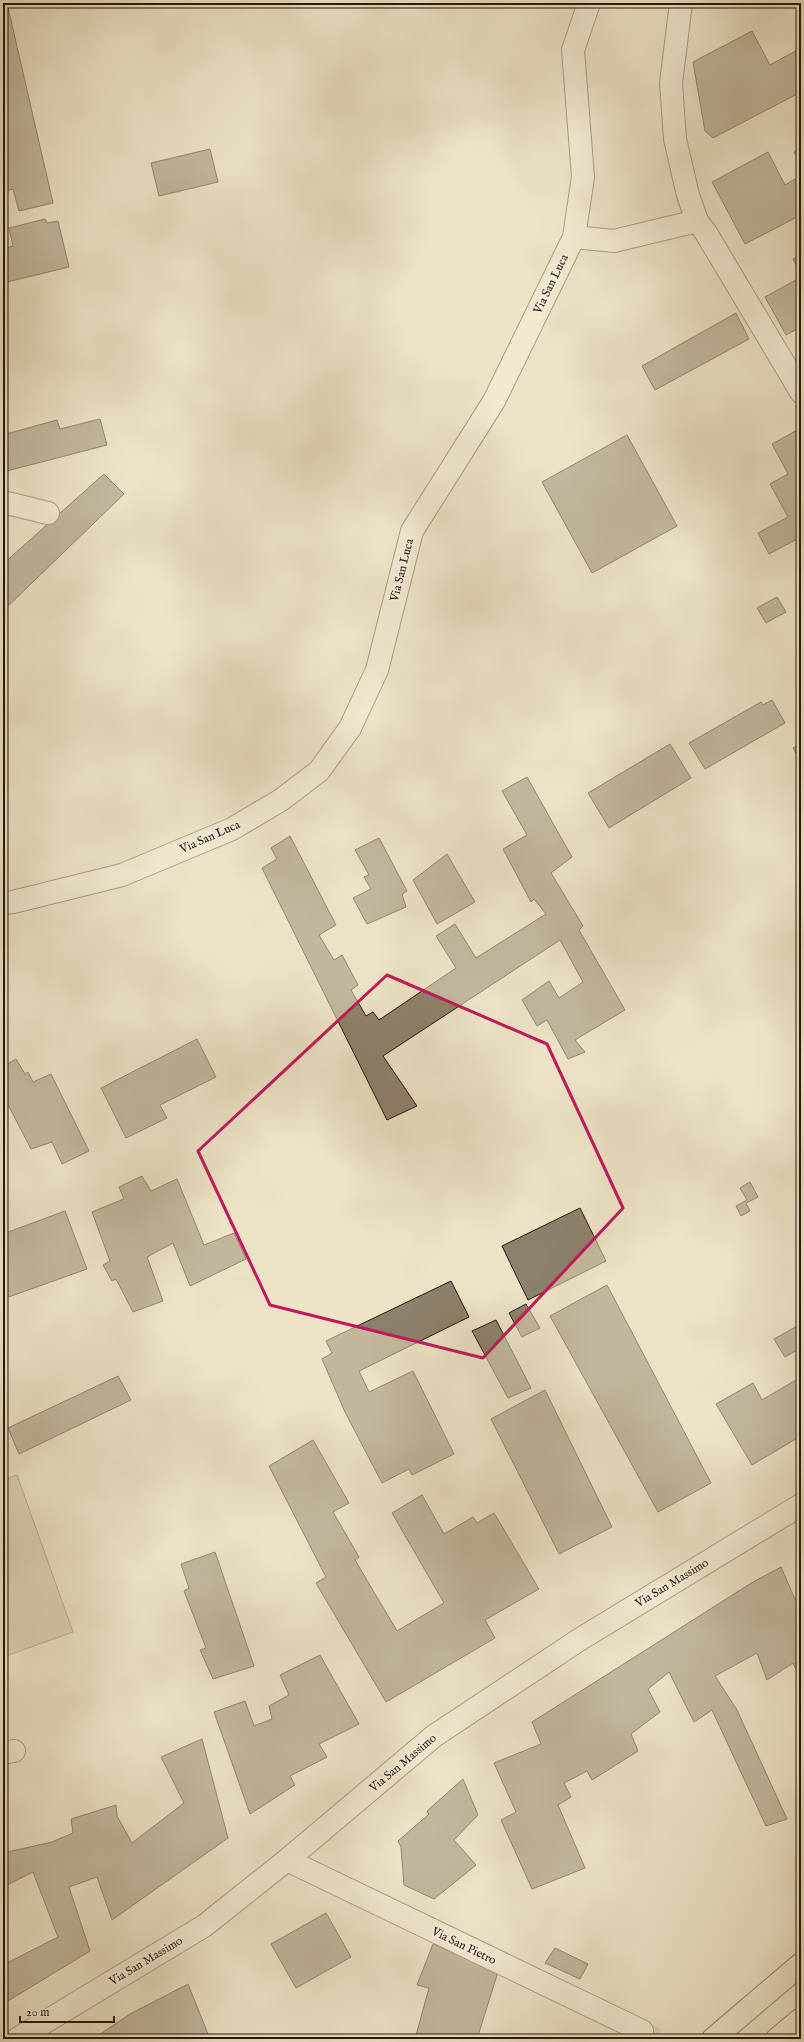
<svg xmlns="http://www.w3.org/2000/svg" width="804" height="2042" font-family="'IM FELL English',serif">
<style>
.green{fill:#cac0a6;stroke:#786b58}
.building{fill:#8d816c;stroke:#26160a}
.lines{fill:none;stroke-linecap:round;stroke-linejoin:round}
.street-tunnel{stroke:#cec4aa;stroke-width:22;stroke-dasharray:22 11;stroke-linecap:butt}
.street-casing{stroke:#584939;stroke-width:24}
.highway-casing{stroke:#26160a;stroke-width:24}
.street{stroke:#f3edda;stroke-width:22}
.highway{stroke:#ece3c6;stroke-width:22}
.marked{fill:none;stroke:#c2185b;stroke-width:3;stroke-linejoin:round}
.labels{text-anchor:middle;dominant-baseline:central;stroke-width:4;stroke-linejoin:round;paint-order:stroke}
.street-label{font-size:12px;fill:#26160a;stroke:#f3edda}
</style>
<rect width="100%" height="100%" fill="#ece3c6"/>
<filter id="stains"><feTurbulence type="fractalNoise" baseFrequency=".005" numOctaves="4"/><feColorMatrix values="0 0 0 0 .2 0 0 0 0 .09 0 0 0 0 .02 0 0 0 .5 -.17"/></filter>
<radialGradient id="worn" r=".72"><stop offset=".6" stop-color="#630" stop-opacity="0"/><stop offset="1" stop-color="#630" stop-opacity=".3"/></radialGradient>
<path class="green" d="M17,1475L73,1632L3,1657V1480Z"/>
<g class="building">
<path d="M3,3H7L53,203L19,211L13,189L3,192V119L5,118L3,112Z"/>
<path d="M759,3H784L783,7Z"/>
<path d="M752,31L770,65L801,48V92L713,138L705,131L693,62Z"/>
<path d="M801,148V163L794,152Z"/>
<path d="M210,149L218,182L159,196L151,163Z"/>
<path d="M768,152L785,185L795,179L801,190V215L745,244L712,182Z"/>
<path d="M45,219L47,223L58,221L69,267L3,283V249L13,246L9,228Z"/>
<path d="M801,255V274L793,259Z"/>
<path d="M801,277V327L786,335L765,297Z"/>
<path d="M736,313L749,339L655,390L642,366Z"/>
<path d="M100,419L107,445L3,472V446L8,444L6,434L57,420L60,429Z"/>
<path d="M801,428V537L769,554L758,533L788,517L770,484L788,474L772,444Z"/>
<path d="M627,435L677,526L592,573L542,482Z"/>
<path d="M104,474L124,494L5,609L3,564Z"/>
<path d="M777,597L786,612L766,623L757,608Z"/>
<path d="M772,700L785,723L705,769L689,743L761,702L763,705Z"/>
<path d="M801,743V762L793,748Z"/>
<path d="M670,744L691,778L609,828L588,793Z"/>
<path d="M527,777L572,857L551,873L583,926L579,930L625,1010L575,1040L585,1052L568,1059L547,1020L537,1026L522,1000L549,981L559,998L583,982L560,940L383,1056L417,1106L387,1120L262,868L277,859L271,848L290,836L336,925L319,935L334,960L342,955L358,985L351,990L366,1016L373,1012L379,1020L456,968L436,936L455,924L476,958L546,914L534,899L531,902L503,849L527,835L502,791Z"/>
<path d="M379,838L407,891L402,894L406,907L367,924L353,898L371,889L364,877L369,875L355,850Z"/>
<path d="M447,854L475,902L437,924L413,880Z"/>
<path d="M197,1039L216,1077L160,1105L167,1118L126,1138L101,1088Z"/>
<path d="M16,1059L25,1074L28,1072L33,1082L51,1074L89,1151L62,1164L52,1142L31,1149L3,1095V1065L4,1066Z"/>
<path d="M142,1176L151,1191L177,1179L204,1245L234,1233L246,1259L190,1286L173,1243L147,1257L163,1301L133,1312L116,1279L112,1281L103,1265L110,1261L92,1212L124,1199L119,1187Z"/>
<path d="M750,1182L758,1197L746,1203L750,1211L741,1216L736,1206L747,1200L740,1188Z"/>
<path d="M580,1208L606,1261L528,1300L502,1246Z"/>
<path d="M65,1211L87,1269L3,1299V1234Z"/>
<path d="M451,1281L469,1317L359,1371L369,1392L413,1371L454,1454L412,1475L409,1469L382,1483L345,1412L322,1359L332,1353L326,1341Z"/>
<path d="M607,1285L711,1483L658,1512L550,1316Z"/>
<path d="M526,1304L540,1328L522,1337L509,1313Z"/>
<path d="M496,1320L531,1388L508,1398L472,1331Z"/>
<path d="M801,1324V1348L785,1357L774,1339Z"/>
<path d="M118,1376L131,1400L19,1454L8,1428Z"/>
<path d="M801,1377V1436L752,1465L716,1404L753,1383L762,1400Z"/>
<path d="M545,1390L612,1527L559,1554L491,1419Z"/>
<path d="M313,1440L349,1503L333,1512L359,1557L355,1560L397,1631L444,1603L392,1513L422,1495L444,1534L473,1517L477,1523L494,1513L539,1589L485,1620L495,1638L386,1702L316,1583L326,1577L269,1466Z"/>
<path d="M215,1552L254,1666L213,1679L200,1650L206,1648L184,1591L189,1588L181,1564Z"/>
<path d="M781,1567L801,1613V1680L793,1663L767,1680L757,1653L715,1676L737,1710L787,1819L766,1826L712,1710L694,1722L669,1672L648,1689L660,1712L631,1734L638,1751L592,1780L587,1771L564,1783L571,1797L558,1805L585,1868L532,1889L501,1820L516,1812L494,1763L541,1744L532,1722L753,1582Z"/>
<path d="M320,1655L359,1724L319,1744L327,1757L290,1776L295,1785L250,1814L214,1712L245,1701L254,1726L272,1719L269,1706L289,1695L280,1675Z"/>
<path d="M202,1739L228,1838L112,1920L97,1877L69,1887L90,1951L3,2004V1965L58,1937L33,1872L3,1887V1853L52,1842L73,1833L71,1819L116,1805L117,1816L132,1843L184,1803L161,1757Z"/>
<path d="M463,1779L478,1815L454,1840L476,1865L434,1899L404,1885L401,1847L398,1841L429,1814L427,1811Z"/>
<path d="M326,1913L351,1957L296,1988L271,1944Z"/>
<path d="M433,1944L498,1972L477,2039H415L429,1988L417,1985Z"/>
<path d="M555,1948L588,1964L580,1979L545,1963Z"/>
<path d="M188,1984L210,2039H93L130,2014Z"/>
</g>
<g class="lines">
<path class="street-tunnel" d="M642,2031L656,2039"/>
<g class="street-casing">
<g id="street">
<path d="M681,3L671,83L675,139L688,195L697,221L706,233L801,392"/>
<path d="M574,237L614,241L697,221"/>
<path d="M3,502L48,513"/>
<path d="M3,903L13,902L122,875L232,829L281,800L319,771L350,728L377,670L412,531L494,401L574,237L583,177L573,50L589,3"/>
<path d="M3,1753L14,1751"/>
<path d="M287,1860L642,2031"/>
<path d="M17,2039L204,1926L287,1860L434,1736L582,1638L801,1505"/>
</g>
</g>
<g class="highway-casing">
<g id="highway">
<path d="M713,2039L801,1964"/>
<path d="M777,2039L801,2019"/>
</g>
</g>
<use href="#street" class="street"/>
<use href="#highway" class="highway"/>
</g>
<path d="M0 0H804V2042H0ZM387,975L547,1044L623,1208L483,1358L270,1305L198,1151Z" fill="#ece3c6" fill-opacity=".55" fill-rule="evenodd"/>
<path class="marked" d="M387,975L547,1044L623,1208L483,1358L270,1305L198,1151Z"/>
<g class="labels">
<g class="street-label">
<text transform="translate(551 284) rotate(-64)">Via San Luca</text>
<text transform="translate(402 570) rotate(-76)">Via San Luca</text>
<text transform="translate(210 837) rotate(-24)">Via San Luca</text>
<text transform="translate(672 1583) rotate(-31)">Via San Massimo</text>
<text transform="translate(403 1763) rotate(-40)">Via San Massimo</text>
<text transform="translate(464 1946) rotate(26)">Via San Pietro</text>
<text transform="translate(146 1961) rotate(-31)">Via San Massimo</text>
</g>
</g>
<rect width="804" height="2042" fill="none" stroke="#ece3c6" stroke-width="16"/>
<rect x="4" y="4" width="796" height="2034" fill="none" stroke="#26160a" stroke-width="2"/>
<rect x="8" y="8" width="788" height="2026" fill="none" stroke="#26160a"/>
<path d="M20 2016v6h94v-6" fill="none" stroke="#26160a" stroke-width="2"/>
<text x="26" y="2016" font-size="12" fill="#26160a" stroke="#f3edda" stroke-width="3" paint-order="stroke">20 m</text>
<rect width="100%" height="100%" filter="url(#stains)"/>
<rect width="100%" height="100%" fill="url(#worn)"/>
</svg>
